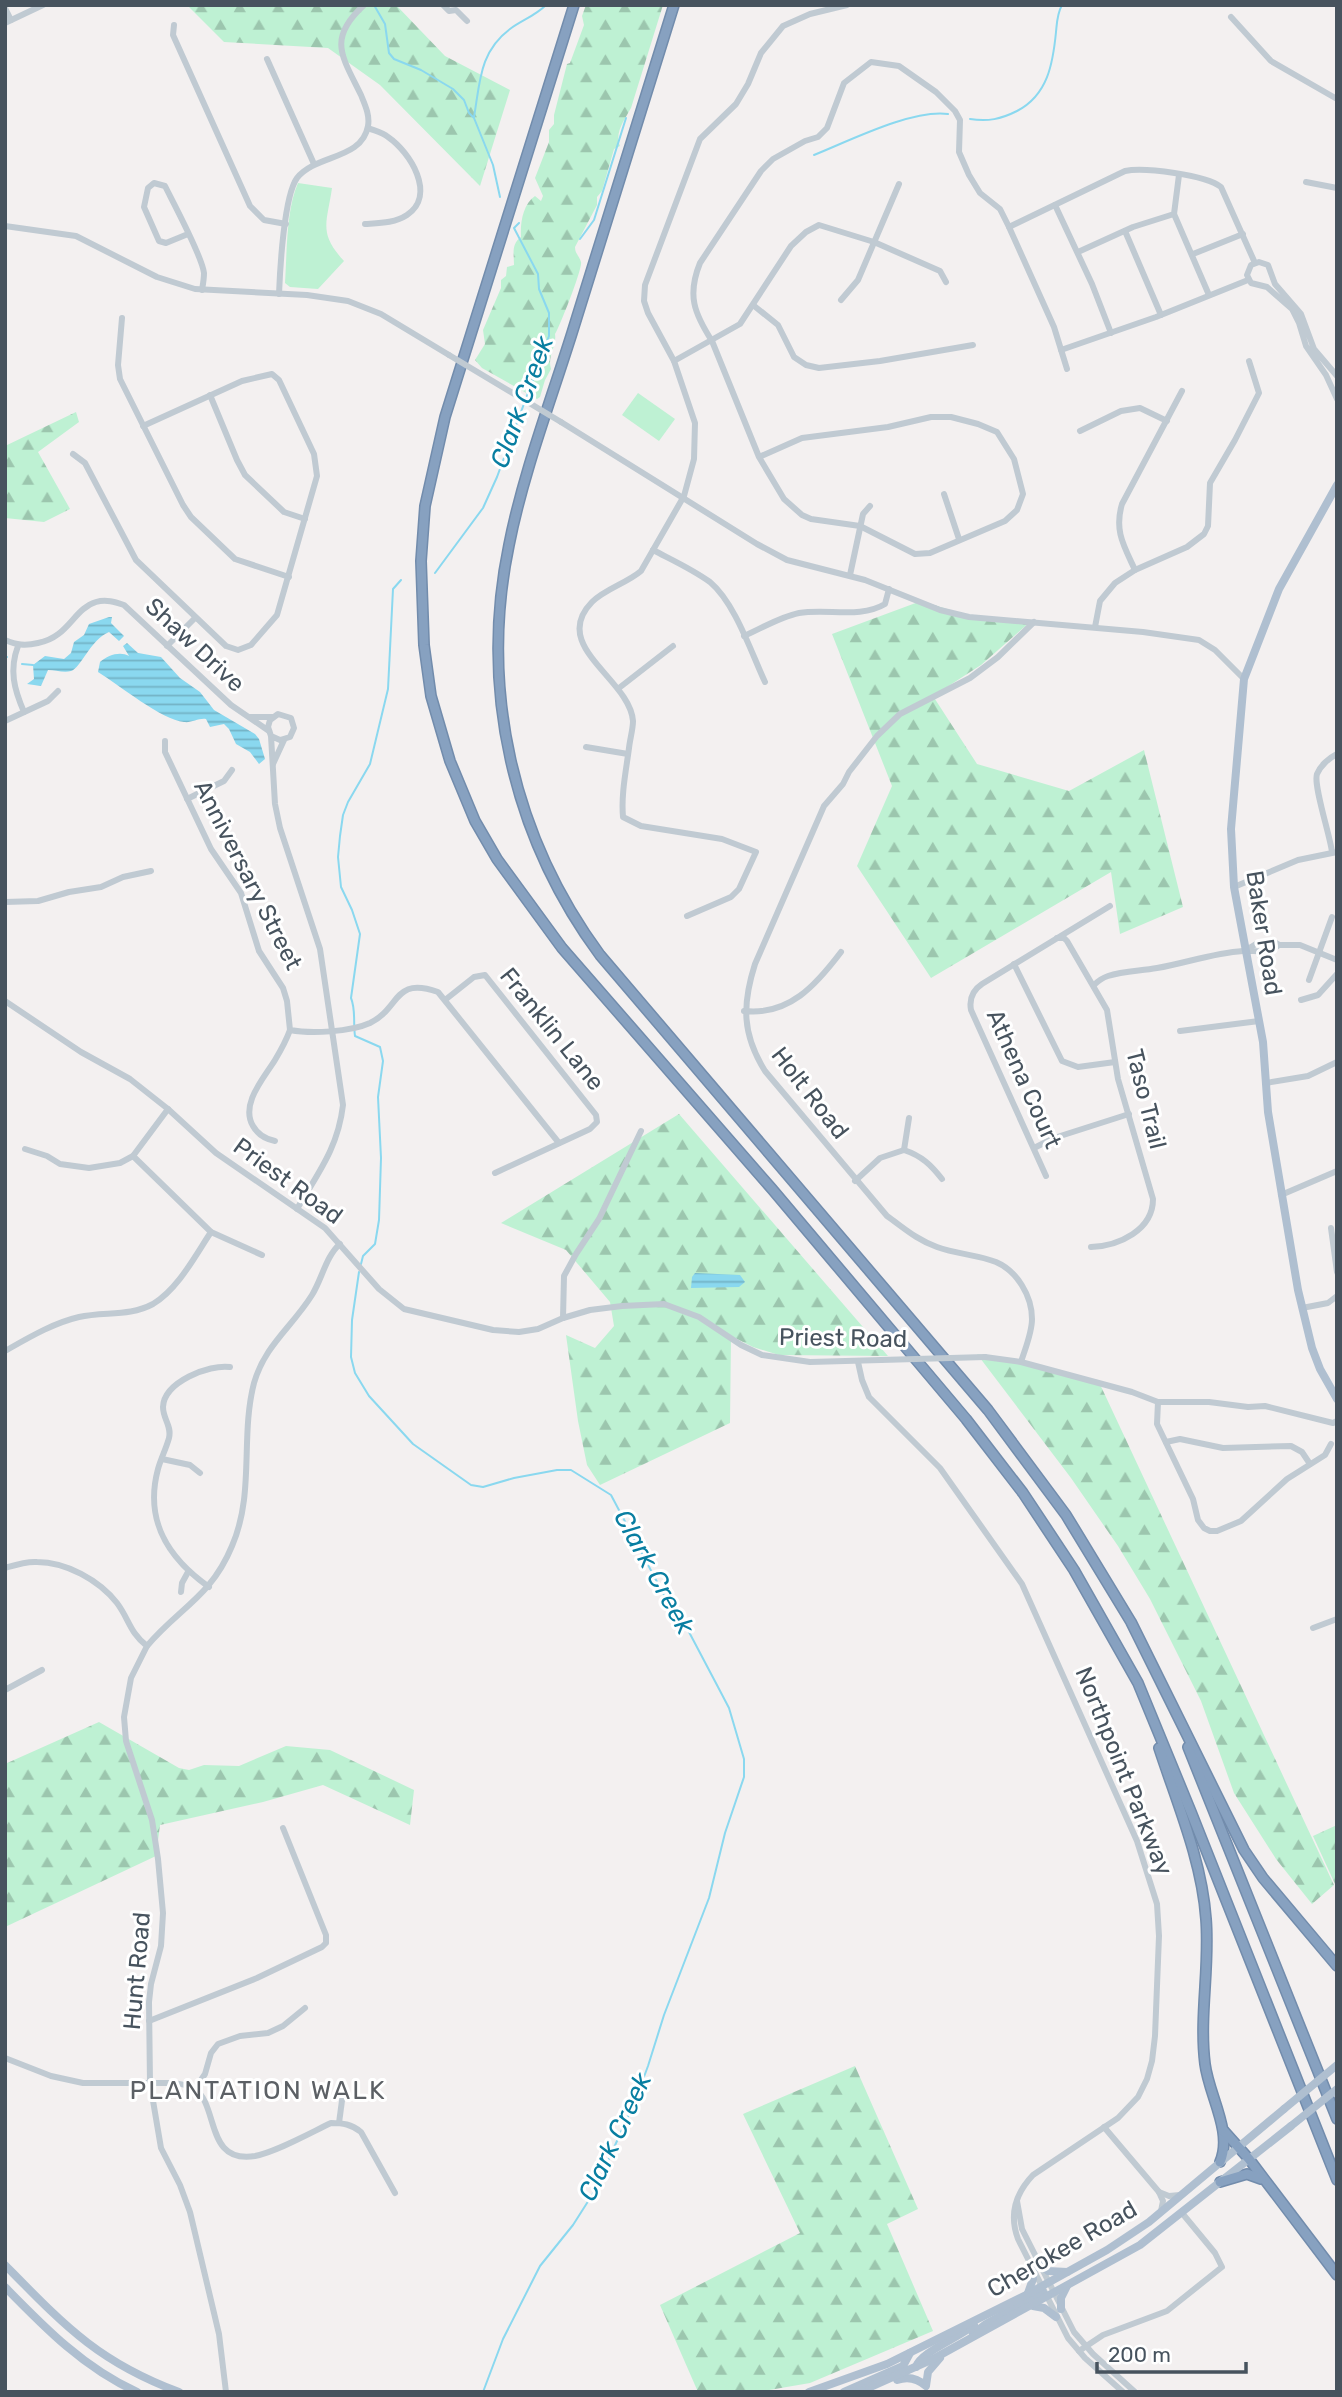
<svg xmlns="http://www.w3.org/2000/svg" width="1342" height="2397" font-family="Rubik,sans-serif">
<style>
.forest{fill:url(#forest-firs)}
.green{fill:#bef1d3}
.water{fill:url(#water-rules)}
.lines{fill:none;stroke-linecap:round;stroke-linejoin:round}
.stream{stroke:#8ad8ef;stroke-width:2}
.highway-casing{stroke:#728cac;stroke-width:12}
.minor{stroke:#c0cad2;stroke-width:6}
.major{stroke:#afbfd0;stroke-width:8}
.highway{stroke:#87a1c0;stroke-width:9}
.minor-bridge{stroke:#c0cad2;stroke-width:6}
.major-bridge{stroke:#afbfd0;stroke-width:8}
.labels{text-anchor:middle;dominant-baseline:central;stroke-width:6;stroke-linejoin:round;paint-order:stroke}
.street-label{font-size:24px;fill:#47535e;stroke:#fff}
.water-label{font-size:26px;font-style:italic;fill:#087ea1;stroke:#fff}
.neighbourhood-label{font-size:26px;letter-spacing:2px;fill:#5c6065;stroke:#fff}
</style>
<defs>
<pattern id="forest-firs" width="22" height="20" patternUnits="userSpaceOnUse" patternTransform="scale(1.75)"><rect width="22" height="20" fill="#bef1d3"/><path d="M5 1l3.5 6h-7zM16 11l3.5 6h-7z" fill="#9cc6ae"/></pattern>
<pattern id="water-rules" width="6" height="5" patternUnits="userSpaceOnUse" patternTransform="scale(1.75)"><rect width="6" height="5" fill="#8ad8ef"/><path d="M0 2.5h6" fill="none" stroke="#73b2c5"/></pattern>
</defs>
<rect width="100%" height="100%" fill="#f3f0f0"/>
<g class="forest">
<path d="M187,5H396L445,56L510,90L480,186L380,85L328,48L224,42Z"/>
<path d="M586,5H663L631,108C625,119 614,133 620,146L614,149L602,191L597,197V205L575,247C575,254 579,255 581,262C583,267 560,326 555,334C557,346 547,356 551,369L545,380L540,397L537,399L482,368L475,360L485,344L483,330L501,288V280L506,276L507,267L514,265C514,254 511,244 521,237C520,223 523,204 535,196L541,201L543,196L535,178L549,142V130L554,124V115L567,64L570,63L584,25L582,16Z"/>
<path d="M76,412L79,422L38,452L70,509L44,522L5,518V446Z"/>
<path d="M921,601L970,616L1031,621L981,665L933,696L977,764L1069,791L1144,750L1183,907L1120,934L1111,872L931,978L857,866L892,786L832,634Z"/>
<path d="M679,1114L888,1356L779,1355L753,1347L731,1336L730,1423L600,1485L587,1465L578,1421L566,1335L595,1348L614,1326L610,1302L566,1250L501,1223Z"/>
<path d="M977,1354L1098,1380L1334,1885L1312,1904L1276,1859L1234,1793L1201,1701L1150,1599L1118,1546L1071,1478Z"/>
<path d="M99,1722L179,1768L189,1770L204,1765L239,1766L286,1746L330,1750L414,1790L410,1825L323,1785L263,1802L160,1825L156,1856L5,1927V1764Z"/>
<path d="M1337,1825V1884H1335L1313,1836Z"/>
<path d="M855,2066L918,2209L887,2224L933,2331L810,2383L757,2392H698L660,2305L800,2233L743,2114Z"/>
</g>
<g class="green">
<path d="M298,183L332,188C327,223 318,233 344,261L318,289L290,287L285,283C287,253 286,210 298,183Z"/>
<path d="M638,393L675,419L659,441L622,415Z"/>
</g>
<g class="water">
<path d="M109,617H112L111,623L124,636L119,641L109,632C90,640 81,668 71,671C64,673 55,670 48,670L41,686L27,684L34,679L33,665L45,656L64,659L71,653L74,642L84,635L89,624Z"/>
<path d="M127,643L138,653L161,657L180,678L200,692L214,710L255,734L259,739L265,759L259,764L250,752L236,744L229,729L224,724L210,727L206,719C198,718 192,723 184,722C162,720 119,685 98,672L100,662C108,655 120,651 129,656L123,646Z"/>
<path d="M695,1273L740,1275L745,1282L739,1287L691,1288L692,1277Z"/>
</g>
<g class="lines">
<g class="stream">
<path d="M374,5L385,24L389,53L394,59L421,70L453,89L464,100L469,113L474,118L493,165L500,197"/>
<path d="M474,117C480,83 479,52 510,29C522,20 535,16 546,5"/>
<path d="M970,119C988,122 1001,119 1017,111C1048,95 1053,63 1056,32C1057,22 1057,14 1062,5"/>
<path d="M814,155C849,141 912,109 948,114"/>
<path d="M580,239L594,220L626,118"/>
<path d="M435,573L483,508L497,477L549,336V313L539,289L538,274L514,228L519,223"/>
<path d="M5,657H7"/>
<path d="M22,664L33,665"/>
<path d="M361,1264L363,1256L375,1244L379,1220L381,1158L378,1097L383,1061L380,1047L355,1036C353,1023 356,1010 351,998L360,934L352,910L341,887L338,857L340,836L343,815L348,802L370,764L388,689L393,589L401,580"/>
<path d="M359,1272L352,1320L351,1357L355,1373L369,1396L413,1444L471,1485L483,1487L514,1478L557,1470H571L611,1495L664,1595L689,1632L718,1687L729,1708L744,1759V1777L725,1833L709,1898L664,2015L648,2066L635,2101L594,2192L573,2225L540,2266L503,2339L483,2392"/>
</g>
<g class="highway-casing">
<g id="highway">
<path d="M574,5L445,417L425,506L421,561L424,645L431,696L450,761L475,821L497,859L562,948L772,1189L966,1419L1023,1493L1074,1570L1138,1683L1191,1812L1337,2180"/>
<path d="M674,5C640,114 606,224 572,333C550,403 523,474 509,545C479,689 513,837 600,955L988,1410L1066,1515L1131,1622L1244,1850L1263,1878L1337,1966"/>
<path d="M1188,1747L1337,2119"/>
<path d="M1159,1748C1177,1803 1202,1861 1206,1919C1210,1967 1199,2016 1205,2064C1209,2096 1233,2132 1220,2162"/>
<path d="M1224,2131L1249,2159L1337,2275"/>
<path d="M1220,2182L1247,2174L1261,2179"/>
</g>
</g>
<g class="minor">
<path d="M443,5L449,11L456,10L467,21"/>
<path d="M5,8L11,20"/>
<path d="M1231,17L1271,61L1337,99"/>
<path d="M5,23L43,5"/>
<path d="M174,25L173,35L250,206L264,220L286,224"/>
<path d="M267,59L314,164"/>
<path d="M1306,182L1337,188"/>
<path d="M1055,205L1092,284L1111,333"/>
<path d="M1174,214L1209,295"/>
<path d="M365,224C379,223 395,223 407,215C437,195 410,152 388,137C382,132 375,131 368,128"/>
<path d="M5,226L76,236L157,277L195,289L307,295L348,301L381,314L449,355"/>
<path d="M1125,231L1161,315"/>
<path d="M188,234L166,243L159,241L144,207L148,188L154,183L165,186C174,204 202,256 204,273C204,279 203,284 202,290"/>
<path d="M1078,252L1133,227L1174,214L1179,175"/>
<path d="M1193,254L1243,234"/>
<path d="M279,294C280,269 284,196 297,178C316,154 362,160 368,126C370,115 365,105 361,95C342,56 327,39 364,5"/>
<path d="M841,300L858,280L899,184"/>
<path d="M753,305L778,325L794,357L806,365L819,368L880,361L973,345"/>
<path d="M122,318L118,365L120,379L183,505L191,517L235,559L289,577"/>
<path d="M1061,350L1156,317L1248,280"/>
<path d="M674,361L740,324L791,246L806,232L819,225L874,242L940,271L946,282"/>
<path d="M1067,369L1054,327L1009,227L1125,171C1144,167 1206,175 1221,187L1255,263"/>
<path d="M1337,376L1314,349L1301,314L1275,284L1268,265L1259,262L1251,265L1247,275L1251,283L1267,287L1292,309L1299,323L1306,346L1326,375L1337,399"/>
<path d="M210,395L237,460L245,475L284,512L305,519"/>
<path d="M561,422L757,544L787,560L865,580L940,610L969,617L1143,632L1199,640L1215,650L1244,679"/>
<path d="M1080,431L1121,411L1140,408L1167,421"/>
<path d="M73,454L85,463L136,560L226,646L238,650L251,645L277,615L317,476L314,454L279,380L272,374L242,381L143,426"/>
<path d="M759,457L802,438L888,427L931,417H951L978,424L997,432L1014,459L1023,494L1017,510L1005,521L930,553L915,554L860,526L811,519L802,515L784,499L759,457L712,341C694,313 687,295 700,263L761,171L773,159L805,141L818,137L827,128L844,83L871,62L899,66L936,92L955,111L960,120L959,152L969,175L980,193L1000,209L1009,227"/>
<path d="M944,494L959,539"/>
<path d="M653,550C672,560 692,569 710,582C735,603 751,652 765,682"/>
<path d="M1135,570C1124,546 1114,531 1122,504L1182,391"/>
<path d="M850,575L863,514L870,506"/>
<path d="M1095,627L1100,601L1115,583L1135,570L1187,547L1204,534L1208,526L1210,483L1235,440L1259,393L1249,361"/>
<path d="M744,636C762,628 780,617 799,613C827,608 860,619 885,604L889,589"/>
<path d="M5,640C17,645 25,646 38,643C69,637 73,609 96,602C106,599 115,602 124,605L231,705L269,731"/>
<path d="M18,646C9,670 14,689 24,712"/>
<path d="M167,646L195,618"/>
<path d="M619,688L673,646"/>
<path d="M250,717H272"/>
<path d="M5,721L48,701L58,691"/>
<path d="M271,736L280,740L290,737L294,728L291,718L278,714L270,720L268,727L271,736L275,804L280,828L320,949L343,1105C338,1148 318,1173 297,1209"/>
<path d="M165,741V752L211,849L241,893L259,951L283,988L287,1001L290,1030C311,1034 350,1032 370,1023C401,1008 393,976 438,992L559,1143"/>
<path d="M586,747L628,754"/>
<path d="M273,764L284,740"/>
<path d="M187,799L224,781L232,770"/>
<path d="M1332,852C1330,835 1313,785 1317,774C1320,766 1329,758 1337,754"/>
<path d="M1234,887L1298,860L1337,852"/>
<path d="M5,902L38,901L69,892L101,887L123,877L151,871"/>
<path d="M687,916L731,897L739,889L756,852L722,839L641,826L623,817C621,794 626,771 629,748C630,739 633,729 633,721C630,679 549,646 592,602C605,589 627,583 641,571L684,496L694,459L695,423L674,361L648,313L644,301L645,285L700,139L736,104L748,84L761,53L783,26L810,14L847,5"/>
<path d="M1057,938H1064L1067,941L1107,1010L1118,1079L1153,1199C1153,1230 1119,1246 1091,1247"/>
<path d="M1246,950L1256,944L1273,941L1279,945H1300L1337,960"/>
<path d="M1014,964L1062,1061L1078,1067L1115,1062"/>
<path d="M1309,980L1332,917"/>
<path d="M1094,985C1098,981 1102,978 1108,976C1123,971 1140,971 1157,968C1186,963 1213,953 1243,951C1256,950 1268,955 1279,945"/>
<path d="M445,1000L474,977L485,975L596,1115L597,1122L590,1129L495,1173"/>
<path d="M1301,1000L1318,995L1337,974"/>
<path d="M5,1001L81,1052L130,1079L168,1109L216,1153L325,1228L379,1289L404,1309L493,1330L519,1332L538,1329L563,1318L590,1310L622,1306L664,1304L699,1317L741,1345L762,1355L810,1362L881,1360"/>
<path d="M744,1011C789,1016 816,985 841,952"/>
<path d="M1180,1031L1259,1021"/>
<path d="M1266,1083L1308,1076L1337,1062"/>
<path d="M275,1141C265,1139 258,1135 253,1126C240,1104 264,1078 275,1060C281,1050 286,1041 290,1030"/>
<path d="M1034,1148L1054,1138L1129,1114"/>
<path d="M25,1149L47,1156L60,1164L89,1168L120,1163L133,1156L168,1109"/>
<path d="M904,1150L909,1118"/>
<path d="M133,1156L211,1232L262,1255"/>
<path d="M1046,1176L971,1010C969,999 973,990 982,984L1110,906"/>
<path d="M855,1181L880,1158L904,1150C922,1156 931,1165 942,1179"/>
<path d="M1281,1195L1337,1171"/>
<path d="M1331,1228L1337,1272"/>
<path d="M1302,1308L1328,1303L1337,1296"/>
<path d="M563,1318L564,1276L576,1254L599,1219L641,1131"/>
<path d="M5,1351C28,1338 53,1323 79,1317C104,1311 129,1317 153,1304C178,1289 195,1256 211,1232"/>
<path d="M985,1357L1021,1362L1132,1392L1158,1402H1209L1248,1407L1265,1406L1333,1423L1337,1421"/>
<path d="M858,1362L862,1380L869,1397L940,1468L1022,1584L1137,1841L1157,1904L1159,1936L1155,2036L1152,2061L1147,2079L1138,2097L1118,2118L1033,2175C1015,2194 1009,2215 1018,2239L1068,2338L1085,2358L1123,2392"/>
<path d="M1021,1362C1025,1349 1032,1333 1032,1319C1032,1296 1017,1271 996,1262C978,1255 956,1254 937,1247C917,1240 904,1228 887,1216L765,1071C742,1034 742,1005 755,964L824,806L843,784L849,772L877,736L900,714L970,678L998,657L1034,622"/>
<path d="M1158,1402L1157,1424L1193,1499L1198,1520L1204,1528L1210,1531H1217L1241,1521L1287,1479L1325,1455L1331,1444"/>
<path d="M1166,1442L1180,1439L1223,1448L1291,1446L1302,1452L1310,1464"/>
<path d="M162,1459L190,1465L200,1473"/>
<path d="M5,1568C15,1565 27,1561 37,1562C66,1562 99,1580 117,1603C129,1619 130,1633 147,1646L131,1678L124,1717L126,1741L152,1820L158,1859L163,1913L161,1946L151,1984L149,2002L150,2083L161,2148L180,2185L190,2212L219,2334L226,2392"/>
<path d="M209,1587C168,1558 144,1521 158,1469C161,1458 166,1449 169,1438C172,1426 163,1419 163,1407C164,1382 209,1364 230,1367"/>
<path d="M181,1592L182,1583L188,1572"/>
<path d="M1313,1628L1337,1619"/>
<path d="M147,1646C179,1608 211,1597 232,1546C255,1493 240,1437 254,1383C265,1345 292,1327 312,1295C322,1279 326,1256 340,1244"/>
<path d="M5,1690L42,1670"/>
<path d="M149,2021L257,1978L322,1947L326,1943V1935L283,1828"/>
<path d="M5,2058L51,2076L83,2083H174C181,2084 189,2085 195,2089C219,2106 205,2164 255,2156C276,2152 310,2133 331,2123C343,2123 351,2124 361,2132L395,2193"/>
<path d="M195,2089L205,2074L211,2053L218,2044L240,2036L268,2033L283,2026L305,2008"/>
<path d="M339,2123L343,2093"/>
<path d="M1104,2127L1159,2192L1163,2201L1161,2211"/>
<path d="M1159,2192L1169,2196L1180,2195"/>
<path d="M1017,2201L1022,2229L1074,2332L1093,2354L1135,2392"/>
<path d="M1079,2351L1103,2335L1167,2311L1222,2267L1215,2253L1182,2213"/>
</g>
<g class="major">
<path d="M1337,485L1279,589L1244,679L1231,829L1234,887L1263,1042L1268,1112L1298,1290L1312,1348L1320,1369L1337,1399"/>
<path d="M1039,2263L1048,2271L1067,2272"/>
<path d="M5,2265C64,2325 98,2362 179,2392"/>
<path d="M5,2287C45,2328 84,2368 137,2392"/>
<path d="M1028,2293L1033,2279V2270"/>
<path d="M1033,2306L1044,2308L1056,2317"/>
<path d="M1061,2309V2298L1067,2286"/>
<path d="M973,2334L986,2324L1043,2292"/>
<path d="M916,2367C919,2353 960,2337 974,2325"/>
<path d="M897,2380C908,2376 917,2378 926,2386L928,2372L940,2358"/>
<path d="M809,2392L887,2364L1026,2295L1107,2250L1149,2222L1284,2109"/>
<path d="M844,2392L903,2366L910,2353"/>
<path d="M859,2392L933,2359L1140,2245L1291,2126"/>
</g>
<use href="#highway" class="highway"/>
<g class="minor-bridge">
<path d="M449,355L561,422"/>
<path d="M881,1360L985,1357"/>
</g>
<g class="major-bridge">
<path d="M1284,2109L1337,2065"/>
<path d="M1291,2126L1337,2089"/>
</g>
</g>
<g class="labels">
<g class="street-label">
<text transform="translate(195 645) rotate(43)">Shaw Drive</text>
<text transform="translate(248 875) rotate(63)">Anniversary Street</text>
<text transform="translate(1264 933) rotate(81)">Baker Road</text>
<text transform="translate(552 1029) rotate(51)">Franklin Lane</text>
<text transform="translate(1024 1079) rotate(66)">Athena Court</text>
<text transform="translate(810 1093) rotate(52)">Holt Road</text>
<text transform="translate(1146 1099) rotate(76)">Taso Trail</text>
<text transform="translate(288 1181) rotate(36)">Priest Road</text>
<text transform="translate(843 1338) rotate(1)">Priest Road</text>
<text transform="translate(1124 1771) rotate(68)">Northpoint Parkway</text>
<text transform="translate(137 1971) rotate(-85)">Hunt Road</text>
<text transform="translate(1062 2249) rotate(-30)">Cherokee Road</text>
</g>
<g class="water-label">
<text transform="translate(522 402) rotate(-70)">Clark Creek</text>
<text transform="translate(654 1572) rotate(61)">Clark Creek</text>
<text transform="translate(615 2137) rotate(-65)">Clark Creek</text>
</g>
<g class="neighbourhood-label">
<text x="258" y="2090">PLANTATION WALK</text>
</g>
</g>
<rect width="1342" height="2397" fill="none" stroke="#47535e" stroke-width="14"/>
<path d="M1097 2362v10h149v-10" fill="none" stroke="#47535e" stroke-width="3.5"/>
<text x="1108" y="2362" font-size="21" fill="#47535e" stroke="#ffffff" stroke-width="5" paint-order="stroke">200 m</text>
</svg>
